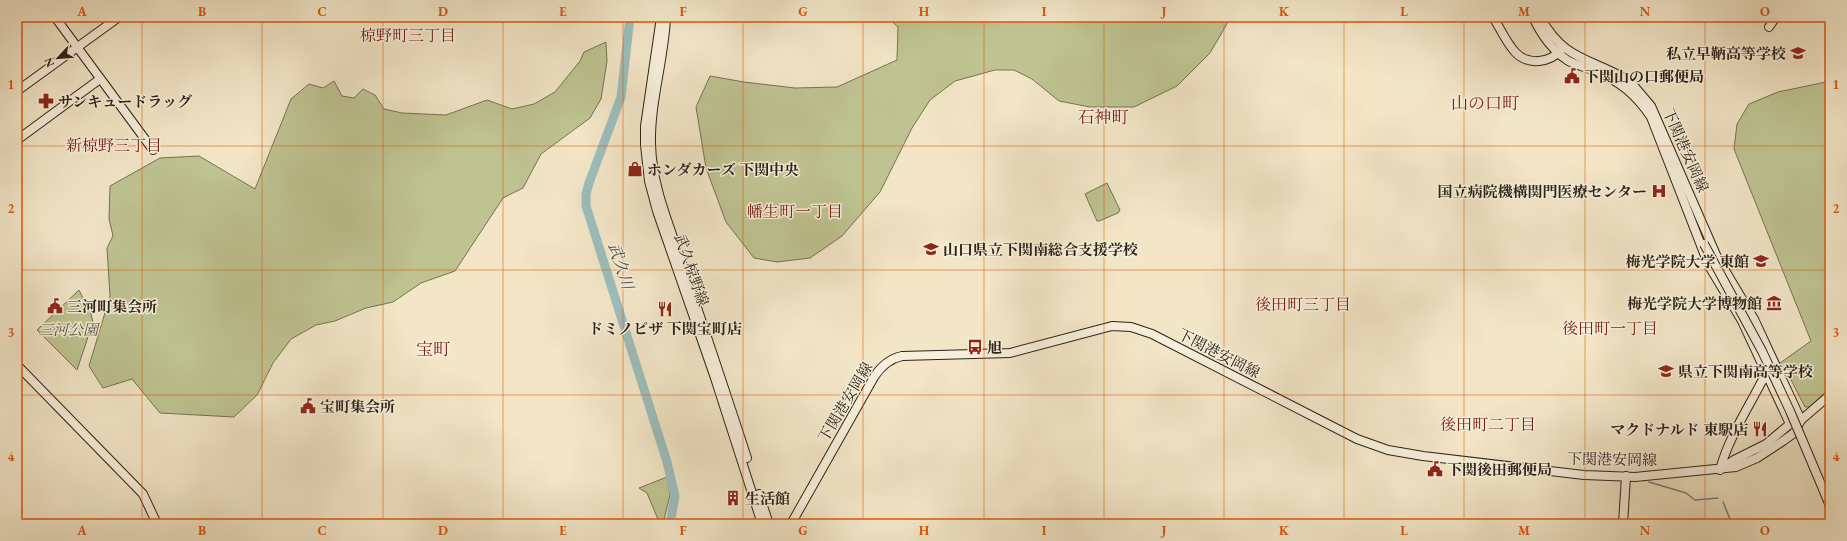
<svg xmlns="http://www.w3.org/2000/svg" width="1847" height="541" font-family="'EB Garamond','Noto Serif JP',serif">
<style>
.green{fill:#bfc392;stroke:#767254}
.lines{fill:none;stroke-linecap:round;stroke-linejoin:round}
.stream{stroke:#70807b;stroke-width:1.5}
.river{stroke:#9dbebd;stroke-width:9}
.secondary-casing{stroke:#2c2217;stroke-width:10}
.secondary{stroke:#f7efdb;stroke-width:8}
.secondary-bridge-casing{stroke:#2c2217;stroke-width:10;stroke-linecap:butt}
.secondary-bridge{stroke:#f7efdb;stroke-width:8}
.grid{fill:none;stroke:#df560d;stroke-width:1;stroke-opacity:0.55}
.labels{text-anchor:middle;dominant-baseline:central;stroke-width:3;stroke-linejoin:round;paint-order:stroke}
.poi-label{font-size:15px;font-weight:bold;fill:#2c2217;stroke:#f7efdb;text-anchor:start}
.street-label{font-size:15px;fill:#2c2217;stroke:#f7efdb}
.park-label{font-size:15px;font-style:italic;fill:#58523c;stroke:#f7efdb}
.neighbourhood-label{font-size:16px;fill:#7a1f14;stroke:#f7efdb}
.water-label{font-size:16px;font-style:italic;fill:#4e5149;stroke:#f7efdb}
.quarter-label{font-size:17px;fill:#7a1f14;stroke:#f7efdb}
.neatline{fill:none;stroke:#df560d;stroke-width:1.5}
.grid-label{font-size:13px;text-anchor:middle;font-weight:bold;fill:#df560d}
</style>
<rect width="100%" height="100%" fill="#f2e6c7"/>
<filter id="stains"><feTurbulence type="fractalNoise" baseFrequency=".005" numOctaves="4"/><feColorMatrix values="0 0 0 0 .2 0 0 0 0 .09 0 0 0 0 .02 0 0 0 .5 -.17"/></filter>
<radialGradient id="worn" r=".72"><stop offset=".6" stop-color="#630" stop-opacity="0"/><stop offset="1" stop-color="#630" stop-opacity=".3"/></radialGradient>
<g class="green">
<path d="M887,17H1231L1210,53L1177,86L1134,107H1090L1059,101L1032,79L1014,70H995L955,81L930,100L912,128L880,192L842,236L810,258L777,262L754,258L726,222L706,168L696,107L710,76L744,82L795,88L837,87L897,60L898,27Z"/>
<path d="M606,42L607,61L601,99L590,118L541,154L523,188L503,198L455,271L421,283L393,302L366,308L335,321L316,325L291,339L273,363L257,395L234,417L160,413L132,379L103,388L89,366L110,296L107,248L113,236L109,219L110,186L160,158L199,156L255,189L291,99L309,84L323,88L334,81L342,96L354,98L363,89L375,95L384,109L402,113L446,115L487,100L512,109L534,104L555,92L580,61L584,52Z"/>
<path d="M1826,82H1830V388L1810,407H1805L1787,372L1780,363L1811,341L1734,149L1737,124L1749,104L1778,92Z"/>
<path d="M1107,183L1120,210L1118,213L1099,221H1097L1085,194Z"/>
<path d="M79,290L91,314L93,322L77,370L37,330Z"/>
<path d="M667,477L670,495L663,524H660L647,493L639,488Z"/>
</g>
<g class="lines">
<g class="stream">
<path d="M1649,482L1686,493L1695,500L1718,498"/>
<path d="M1723,502L1732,524"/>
</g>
<path class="river" d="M630,17L621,97L589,183L586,194V206L667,462L675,496L670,524"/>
<g class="secondary-casing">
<g id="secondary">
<path d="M55,17L153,150"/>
<path d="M661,17L645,126V145L649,181L657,211L715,378L762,524"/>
<path d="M1493,17C1500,28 1506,42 1515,52C1528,66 1550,63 1562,49"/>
<path d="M1533,17C1541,34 1551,49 1567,60C1575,65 1586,67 1595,71C1620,81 1636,95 1651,117L1709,266L1742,321L1790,424"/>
<path d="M1540,17C1564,60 1587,57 1626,79L1634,86L1651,106L1717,257L1754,319L1801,420"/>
<path d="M666,18C664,60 650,102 651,144C652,186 669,224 682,263C704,328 726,393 747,458"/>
<path d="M1769,27L1776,17"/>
<path d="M17,91L119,17"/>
<path d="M17,140L100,79"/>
<path d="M17,365L143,494L157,524"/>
<path d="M1721,469L1734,460L1766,444L1790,424L1801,420L1830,395"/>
<path d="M1720,470C1728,439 1747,410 1762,381L1768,376"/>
<path d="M1823,489L1830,506"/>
<path d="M759,494L769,524"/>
<path d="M791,524L874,377C881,366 889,359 902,356L1010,353L1112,326L1131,327L1152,334L1357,439L1388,450L1423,456L1584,475L1635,477L1736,467L1757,458L1783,441L1794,433L1801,420"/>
<path d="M1623,524L1626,476"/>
</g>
</g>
<use href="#secondary" class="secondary"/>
<g class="secondary-bridge-casing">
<path id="secondary-bridge" d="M1704,244L1762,351L1790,411L1823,489"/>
</g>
<use href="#secondary-bridge" class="secondary-bridge"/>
</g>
<path class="grid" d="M142,17V524M262,17V524M383,17V524M503,17V524M623,17V524M743,17V524M863,17V524M984,17V524M1104,17V524M1224,17V524M1344,17V524M1464,17V524M1585,17V524M1705,17V524M17,146H1830M17,270H1830M17,395H1830"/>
<defs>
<g id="school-bare" transform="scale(1.2)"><path d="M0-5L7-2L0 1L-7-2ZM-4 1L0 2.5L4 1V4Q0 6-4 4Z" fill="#8f2418" stroke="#f7efdb" stroke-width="2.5" paint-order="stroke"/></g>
<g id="civic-bare" transform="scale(1.2)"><path d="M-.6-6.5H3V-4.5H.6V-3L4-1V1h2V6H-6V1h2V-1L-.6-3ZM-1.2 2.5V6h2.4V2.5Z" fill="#8f2418" stroke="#f7efdb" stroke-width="2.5" paint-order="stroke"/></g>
<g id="pharmacy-bare" transform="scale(1.2)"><path d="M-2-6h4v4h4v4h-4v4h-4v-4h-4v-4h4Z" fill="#8f2418" stroke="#f7efdb" stroke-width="2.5" paint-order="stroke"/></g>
<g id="shop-bare" transform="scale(1.2)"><path d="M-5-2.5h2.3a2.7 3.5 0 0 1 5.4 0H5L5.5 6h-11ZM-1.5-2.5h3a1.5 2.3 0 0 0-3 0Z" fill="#8f2418" stroke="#f7efdb" stroke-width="2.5" paint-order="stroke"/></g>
<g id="hospital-bare" transform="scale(1.2)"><path d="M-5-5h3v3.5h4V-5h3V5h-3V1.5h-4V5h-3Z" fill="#8f2418" stroke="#f7efdb" stroke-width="2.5" paint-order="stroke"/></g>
<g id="university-bare" transform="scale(1.2)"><path d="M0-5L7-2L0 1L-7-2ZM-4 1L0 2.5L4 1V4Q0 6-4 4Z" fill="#8f2418" stroke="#f7efdb" stroke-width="2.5" paint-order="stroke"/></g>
<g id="museum-bare" transform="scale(1.2)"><path d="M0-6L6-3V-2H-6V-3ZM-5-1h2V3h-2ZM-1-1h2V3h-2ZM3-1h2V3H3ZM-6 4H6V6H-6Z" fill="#8f2418" stroke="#f7efdb" stroke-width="2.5" paint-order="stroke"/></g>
<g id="restaurant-bare" transform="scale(1.2)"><path d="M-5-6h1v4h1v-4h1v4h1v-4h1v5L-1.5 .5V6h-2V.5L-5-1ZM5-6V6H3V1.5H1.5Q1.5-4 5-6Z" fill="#8f2418" stroke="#f7efdb" stroke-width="2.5" paint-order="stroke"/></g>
<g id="bus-bare" transform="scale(1.2)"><path d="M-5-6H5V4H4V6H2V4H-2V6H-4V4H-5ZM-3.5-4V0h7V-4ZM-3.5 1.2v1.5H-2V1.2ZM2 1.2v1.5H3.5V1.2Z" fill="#8f2418" stroke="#f7efdb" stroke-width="2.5" paint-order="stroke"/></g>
<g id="building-bare" transform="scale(1.2)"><path d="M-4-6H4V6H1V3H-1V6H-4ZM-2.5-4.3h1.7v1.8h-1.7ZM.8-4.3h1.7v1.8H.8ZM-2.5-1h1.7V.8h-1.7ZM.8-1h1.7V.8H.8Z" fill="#8f2418" stroke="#f7efdb" stroke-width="2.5" paint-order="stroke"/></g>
</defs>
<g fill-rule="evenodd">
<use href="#school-bare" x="1798" y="53"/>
<use href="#civic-bare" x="1572" y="76"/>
<use href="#pharmacy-bare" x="46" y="101"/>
<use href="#shop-bare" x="635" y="169"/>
<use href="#hospital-bare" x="1659" y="191"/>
<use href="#school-bare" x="931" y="249"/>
<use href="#university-bare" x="1761" y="261"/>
<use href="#museum-bare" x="1774" y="303"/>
<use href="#civic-bare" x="55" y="306"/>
<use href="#restaurant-bare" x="665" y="309"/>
<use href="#bus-bare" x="975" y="347"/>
<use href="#school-bare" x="1666" y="371"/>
<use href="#civic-bare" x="308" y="406"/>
<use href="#restaurant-bare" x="1760" y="429"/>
<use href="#civic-bare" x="1435" y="469"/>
<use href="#building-bare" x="733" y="498"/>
</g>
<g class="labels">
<g class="poi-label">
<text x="1786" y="53" text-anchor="end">私立早鞆高等学校</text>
<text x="1584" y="76">下関山の口郵便局</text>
<text x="58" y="101">サンキュードラッグ</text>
<text x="647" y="169">ホンダカーズ 下関中央</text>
<text x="1647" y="191" text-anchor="end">国立病院機構関門医療センター</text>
<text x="943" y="249">山口県立下関南総合支援学校</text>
<text x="1749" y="261" text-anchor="end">梅光学院大学 東館</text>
<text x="1762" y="303" text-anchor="end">梅光学院大学博物館</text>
<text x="67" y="306">三河町集会所</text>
<text x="665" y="328" text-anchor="middle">ドミノピザ 下関宝町店</text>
<text x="987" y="347">旭</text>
<text x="1678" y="371">県立下関南高等学校</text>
<text x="320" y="406">宝町集会所</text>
<text x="1748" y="429" text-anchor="end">マクドナルド 東駅店</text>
<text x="1447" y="469">下関後田郵便局</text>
<text x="745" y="498">生活館</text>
</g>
<g class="street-label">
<text transform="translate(1686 150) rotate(66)">下関港安岡線</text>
<text transform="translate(692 270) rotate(71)">武久椋野線</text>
<text transform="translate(1219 353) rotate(27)">下関港安岡線</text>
<text transform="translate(845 402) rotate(-59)">下関港安岡線</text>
<text transform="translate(1612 459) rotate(1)">下関港安岡線</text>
</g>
<g class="park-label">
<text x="68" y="329">三河公園</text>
</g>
<g class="neighbourhood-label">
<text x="408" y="35">椋野町三丁目</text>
<text x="114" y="145">新椋野三丁目</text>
<text x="795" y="211">幡生町一丁目</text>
<text x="1303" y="304">後田町三丁目</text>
<text x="1610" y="328">後田町一丁目</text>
<text x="1488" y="424">後田町二丁目</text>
</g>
<g class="water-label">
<text transform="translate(621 266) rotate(72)">武久川</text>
</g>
<g class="quarter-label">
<text x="1485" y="103">山の口町</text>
<text x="1103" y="117">石神町</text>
<text x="433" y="349">宝町</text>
</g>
</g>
<rect width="1847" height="541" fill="none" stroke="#f2e6c7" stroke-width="44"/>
<g transform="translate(58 58) rotate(244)" stroke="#f7efdb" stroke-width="3" paint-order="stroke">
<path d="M0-3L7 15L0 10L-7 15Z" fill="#2c2217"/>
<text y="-6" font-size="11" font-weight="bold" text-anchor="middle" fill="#2c2217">N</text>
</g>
<rect x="22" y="22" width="1803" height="497" class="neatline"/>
<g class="grid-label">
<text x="82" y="16">A</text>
<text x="202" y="16">B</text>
<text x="322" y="16">C</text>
<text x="443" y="16">D</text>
<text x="563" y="16">E</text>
<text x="683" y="16">F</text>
<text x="803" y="16">G</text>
<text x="924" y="16">H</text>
<text x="1044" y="16">I</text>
<text x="1164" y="16">J</text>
<text x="1284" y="16">K</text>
<text x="1404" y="16">L</text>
<text x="1524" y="16">M</text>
<text x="1645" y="16">N</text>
<text x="1765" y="16">O</text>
<text x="11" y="89">1</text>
<text x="1836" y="89">1</text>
<text x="11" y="213">2</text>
<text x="1836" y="213">2</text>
<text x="11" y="337">3</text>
<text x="1836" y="337">3</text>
<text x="11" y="461">4</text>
<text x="1836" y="461">4</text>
<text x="82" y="535">A</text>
<text x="202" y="535">B</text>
<text x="322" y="535">C</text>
<text x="443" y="535">D</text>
<text x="563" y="535">E</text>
<text x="683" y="535">F</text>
<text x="803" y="535">G</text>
<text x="924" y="535">H</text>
<text x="1044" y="535">I</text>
<text x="1164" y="535">J</text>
<text x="1284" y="535">K</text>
<text x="1404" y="535">L</text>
<text x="1524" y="535">M</text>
<text x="1645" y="535">N</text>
<text x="1765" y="535">O</text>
</g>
<rect width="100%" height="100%" filter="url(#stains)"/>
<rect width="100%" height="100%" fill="url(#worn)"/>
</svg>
